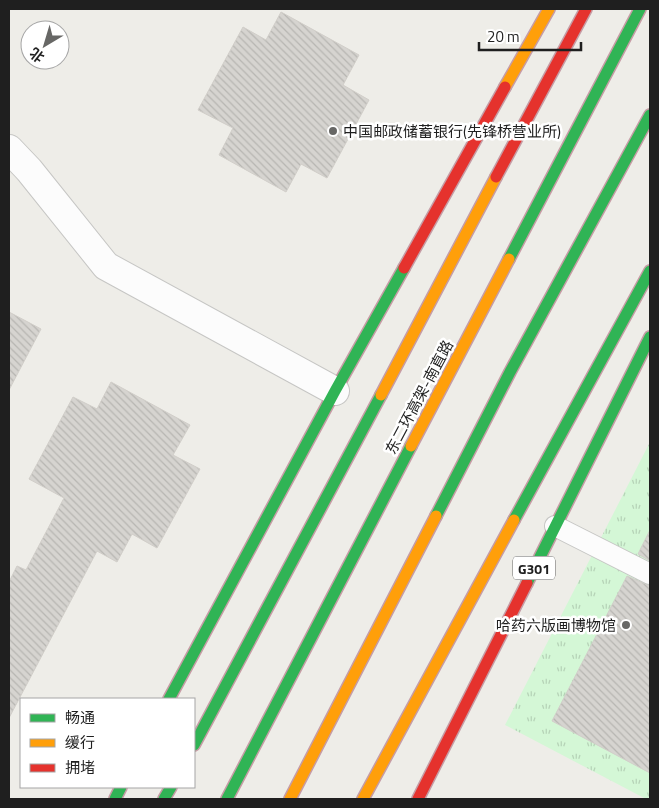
<svg xmlns="http://www.w3.org/2000/svg" width="659" height="808" font-family="'Titillium Web','Noto Sans SC',sans-serif">
<style>
.park{fill:url(#park-tufts)}
.building{fill:url(#building-back-hatch);stroke:#d1cec9}
.lines{fill:none;stroke-linecap:round;stroke-linejoin:round}
.lane-casing{stroke:#c6c6c4;stroke-width:22}
.street-casing{stroke:#c6c6c4;stroke-width:30}
.fast-casing{stroke:#c69ca5;stroke-width:14}
.slow-casing{stroke:#c69ca5;stroke-width:14}
.jam-casing{stroke:#c69ca5;stroke-width:14}
.lane{stroke:#fcfcfc;stroke-width:20}
.street{stroke:#fcfcfc;stroke-width:28}
.fast{stroke:#30b455;stroke-width:11}
.slow{stroke:#ff9f0a;stroke-width:11}
.jam{stroke:#e5322d;stroke-width:11}
.poi-dot{fill:#676765;stroke:#fff;stroke-width:2}
.labels{text-anchor:middle;dominant-baseline:central;stroke-width:5;stroke-linejoin:round;paint-order:stroke}
.shield{fill:#fff;stroke:#626262;stroke-width:1}
.shield-label{font-size:14px;font-weight:bold;fill:#1f1f1f}
.poi-label{font-size:15px;fill:#1f1f1f;stroke:#fff;text-anchor:start}
.street-label{font-size:15px;fill:#1f1f1f;stroke:#fff}
</style>
<defs>
<pattern id="park-tufts" width="24" height="20" patternUnits="userSpaceOnUse" patternTransform="scale(1.25)"><rect width="24" height="20" fill="#d4f7d6"/><path d="M3 7l-1-3M5 7V3M7 7l1-3M15 17l-1-3M17 17v-4M19 17l1-3" fill="none" stroke="#b6d3b7"/></pattern>
<pattern id="building-back-hatch" width="6" height="6" patternUnits="userSpaceOnUse" patternTransform="scale(1.25)"><rect width="6" height="6" fill="#d6d4d0"/><path d="M-1 5l2 2M0 0l6 6M5-1l2 2" fill="none" stroke="#b7b6b2"/></pattern>
</defs>
<rect width="100%" height="100%" fill="#eeede8"/>
<path class="park" d="M650,442V799H646L505,725Z"/>
<g class="building">
<path d="M281,12L359,55L343,85L369,100L327,178L301,164L286,192L219,155L233,128L198,110L243,27L266,40Z"/>
<path d="M9,312L41,329L9,390Z"/>
<path d="M111,382L190,425L173,455L200,469L157,548L132,534L117,562L97,551L9,718V582L17,566L26,570L64,498L29,479L73,397L97,409Z"/>
<path d="M650,530V561L638,554Z"/>
<path d="M627,576L650,586V773L552,721Z"/>
</g>
<g class="lines">
<g class="lane-casing">
<path id="lane" d="M555,526L650,574"/>
</g>
<g class="street-casing">
<path id="street" d="M9,149L29,170L106,266L335,391"/>
</g>
<g class="fast-casing">
<g id="fast">
<path d="M509,259L640,9"/>
<path d="M436,516L510,372L650,115"/>
<path d="M514,520L650,271"/>
<path d="M527,583L650,337"/>
<path d="M169,699L335,391L404,268"/>
<path d="M194,745L381,395"/>
<path d="M115,799L121,787"/>
<path d="M164,799L171,787"/>
<path d="M227,799L411,446"/>
</g>
</g>
<g class="slow-casing">
<g id="slow">
<path d="M505,87L549,9"/>
<path d="M381,395L496,177"/>
<path d="M411,446L509,259"/>
<path d="M290,799L436,516"/>
<path d="M363,799L514,520"/>
</g>
</g>
<g class="jam-casing">
<g id="jam">
<path d="M496,177L586,9"/>
<path d="M404,268L505,87"/>
<path d="M418,799L527,583"/>
</g>
</g>
<use href="#lane" class="lane"/>
<use href="#street" class="street"/>
<use href="#fast" class="fast"/>
<use href="#slow" class="slow"/>
<use href="#jam" class="jam"/>
</g>
<g class="poi-dot">
<circle cx="333" cy="131" r="5"/>
<circle cx="626" cy="625" r="5"/>
</g>
<g class="labels">
<rect class="shield" x="513" y="556.5" width="42" height="23" rx="4"/>
<g class="shield-label">
<text x="534" y="568">G301</text>
</g>
<g class="poi-label">
<text x="343" y="131">中国邮政储蓄银行(先锋桥营业所)</text>
<text x="616" y="625" text-anchor="end">哈药六版画博物馆</text>
</g>
<g class="street-label">
<text transform="translate(419 397) rotate(-62)">东二环高架-南直路</text>
</g>
</g>
<rect width="659" height="808" fill="none" stroke="#1f1f1f" stroke-width="20"/>
<rect x="20" y="698" width="175" height="90" fill="#ffffff" stroke="#a5a5a5"/>
<rect x="30" y="714" width="25" height="8" fill="#30b455" stroke="#a5a5a5"/>
<text x="65" y="723" font-size="15" fill="#1f1f1f">畅通</text>
<rect x="30" y="739" width="25" height="8" fill="#ff9f0a" stroke="#a5a5a5"/>
<text x="65" y="748" font-size="15" fill="#1f1f1f">缓行</text>
<rect x="30" y="764" width="25" height="8" fill="#e5322d" stroke="#a5a5a5"/>
<text x="65" y="773" font-size="15" fill="#1f1f1f">拥堵</text>
<g transform="translate(45 45) rotate(218)"><circle r="24" fill="#ffffff" stroke="#a5a5a5"/>
<path d="M0-4L9 19L0 12L-9 19Z" fill="#676765"/>
<text y="-8" font-size="14" font-weight="bold" text-anchor="middle" fill="#1f1f1f">北</text>
</g>
<path d="M479 42v8h102v-8" fill="none" stroke="#1f1f1f" stroke-width="2.5"/>
<text x="487" y="42" font-size="15" fill="#1f1f1f" stroke="#ffffff" stroke-width="4" paint-order="stroke">20 m</text>
</svg>
